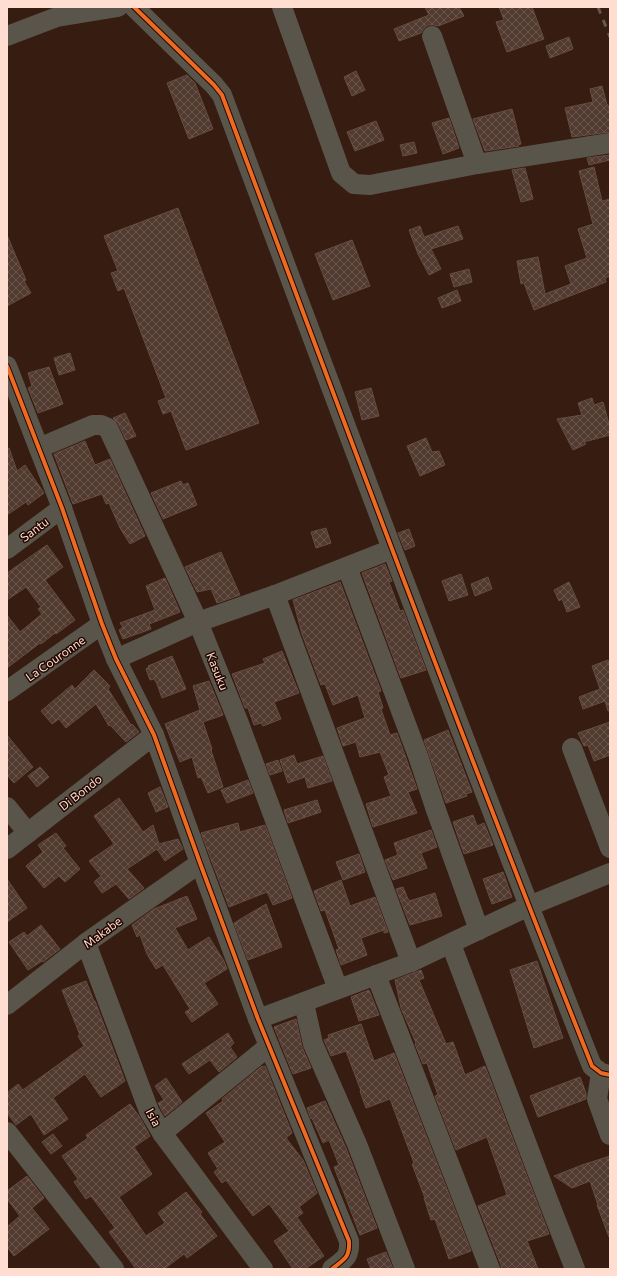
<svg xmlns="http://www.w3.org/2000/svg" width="617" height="1276" font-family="Commissioner,sans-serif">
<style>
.building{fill:url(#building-cross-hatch);stroke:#664c41}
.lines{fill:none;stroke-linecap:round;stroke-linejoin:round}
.minor{stroke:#5a554a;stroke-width:20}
.rail{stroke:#66584e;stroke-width:3;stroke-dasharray:7 7;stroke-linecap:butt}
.cycleway-casing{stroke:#220700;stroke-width:6}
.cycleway{stroke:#ed6a23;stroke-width:4}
.labels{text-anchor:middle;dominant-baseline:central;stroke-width:3;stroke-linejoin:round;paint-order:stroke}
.street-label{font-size:12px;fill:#ffded1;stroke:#220700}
</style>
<defs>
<pattern id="building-cross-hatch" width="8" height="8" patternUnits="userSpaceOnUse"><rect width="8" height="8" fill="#513a30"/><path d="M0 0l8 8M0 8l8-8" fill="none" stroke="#6b564d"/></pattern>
</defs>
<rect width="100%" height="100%" fill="#371c11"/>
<g class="building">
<path d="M425,7H459L464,16L438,26L434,25H428L424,28L421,33L399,41L394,29L429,15Z"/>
<path d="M499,7H532L544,39L507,52L496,22L504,20Z"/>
<path d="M569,37L573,49L550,58L546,46Z"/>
<path d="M356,71L365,90L352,96L344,77Z"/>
<path d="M187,75L195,83L213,129L189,139L167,83Z"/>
<path d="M602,86L607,105H608L610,113V132L572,137L565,108L593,102L590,89Z"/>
<path d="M512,109L521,144L518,145L519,146L485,151L473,119Z"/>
<path d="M449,118L459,148L443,154L432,123Z"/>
<path d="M376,121L384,140L355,151L347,132Z"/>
<path d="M414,142L417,153L403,156L400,145Z"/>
<path d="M610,155V160L589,165L587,158Z"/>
<path d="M594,167L602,201L610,199V276L605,278L606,282L534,310L524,283L521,284L517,261L538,257L545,294L571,284L565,266L587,258L578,229L593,224L579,171Z"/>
<path d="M525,168L533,199L521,202L512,170Z"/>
<path d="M178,208L259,423L186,450L171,411L163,414L158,401L166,398L124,288L118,291L111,273L118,271L104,236Z"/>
<path d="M420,226L424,237L458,226L463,239L431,249L441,269L429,275L418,254L409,230Z"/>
<path d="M7,235L26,280L24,281L31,293L7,306Z"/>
<path d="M352,240L370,286L333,300L315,254Z"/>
<path d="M469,269L472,282L454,287L450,274Z"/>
<path d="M457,290L461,301L442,308L438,298Z"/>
<path d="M70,353L75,370L59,375L54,358Z"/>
<path d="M49,367L63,404L38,413L28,388L32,386L28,373Z"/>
<path d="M371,388L379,416L362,420L355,392Z"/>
<path d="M592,398L594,405L603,402L610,428V435L584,442L586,444L573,450L557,419L582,415L578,403Z"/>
<path d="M125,413L136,436L126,440L118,423L113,418Z"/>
<path d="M426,438L432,452L439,451L445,465L420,476L407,446Z"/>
<path d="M85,441L95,465L110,459L145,536L130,544L120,528L109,503L106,504L102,494L73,504L54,454Z"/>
<path d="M9,448L17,471L25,465L44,493L28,505L26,502L7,515V449Z"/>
<path d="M181,481L183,485L188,483L197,505L163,519L151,493Z"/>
<path d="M326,528L331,543L316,548L311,532Z"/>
<path d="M409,529L415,546L405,550L398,533Z"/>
<path d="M47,545L63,567L45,580L75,620L56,634L55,633L41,644L40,643L7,668V615L20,632L42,614L38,609L41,607L26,587L7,600V573Z"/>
<path d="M221,552L240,595L217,603L211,589L197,592L185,567Z"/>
<path d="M385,564L392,581L389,582L400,611L403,610L426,670L401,678L362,573Z"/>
<path d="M461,574L468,595L449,601L442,581Z"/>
<path d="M488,577L492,589L475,596L471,584Z"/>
<path d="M165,578L180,612L149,624L151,629L123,639L119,630L123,627L120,623L155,610L146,586Z"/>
<path d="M340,582L381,691L378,692L383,708L381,709L390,735L397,733L417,789L408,792L417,813L373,827L366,804L391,796L384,777L389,775L380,752L360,757L356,742L343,746L337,728L365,718L358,695L333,705L325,684L321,685L302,634L293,600Z"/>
<path d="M569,582L580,607L567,612L562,599L559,601L554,590Z"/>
<path d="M282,651L299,693L274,702L281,719L263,726L261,723L254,725L248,708H245L232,674L265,663L263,659Z"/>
<path d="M172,656L186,689L162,698L157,684L154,679L150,680L146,669L149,667L148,666Z"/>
<path d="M608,660L610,667V711H608L605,701L583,709L579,697L600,689L592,666Z"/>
<path d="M94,670L110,686L108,689L131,725L132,724L139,732L126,742L110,725L109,726L96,704L66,728L59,719L52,724L41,711L72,685L75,689Z"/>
<path d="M209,681L223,715L203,722L212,749L211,750L223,787L208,793L201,777L198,778L192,757L180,762L165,724L200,710L193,686Z"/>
<path d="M610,722V755L594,761L588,745L584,746L578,733Z"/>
<path d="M448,730L472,792L466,794L467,796L446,803L424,740Z"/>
<path d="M7,735L33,767L14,783L7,775Z"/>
<path d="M294,755L297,764L323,756L332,781L308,788L305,777L288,783L280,760Z"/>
<path d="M278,760L282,771L270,775L266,764Z"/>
<path d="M40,767L49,777L37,787L28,776Z"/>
<path d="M248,780L253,793L227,803L221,790Z"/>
<path d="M160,787L168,807L156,812L148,793Z"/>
<path d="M119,798L143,832L153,825L159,844L178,839L183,849L165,861L157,849L127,869L144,888L129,899L116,884L102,893L94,882L101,876L89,861L114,844L94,816Z"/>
<path d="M317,800L321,812L288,823L284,810Z"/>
<path d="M473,815L477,826L484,823L493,845L464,854L453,822Z"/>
<path d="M238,823L240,832L265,825L292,898L273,905L267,892L229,907L201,833Z"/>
<path d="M431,830L437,847L421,853L427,868L393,880L385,860L398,855L394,843Z"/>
<path d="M56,833L66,846L63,848L80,869L65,882L59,876L44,888L26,866L43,852L38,845Z"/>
<path d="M359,854L365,872L343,880L336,862Z"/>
<path d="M503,872L512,897L492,904L483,879Z"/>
<path d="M7,879L27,908L7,922Z"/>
<path d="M341,880L350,906L375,897L388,932L384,933V930L361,938L367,955L341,965L336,950L339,949L325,910L321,911L314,891Z"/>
<path d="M403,887L409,901L435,893L442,916L410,925L396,889Z"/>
<path d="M187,896L197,919L175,928L188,950L209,937L224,961L227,969L204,983L218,1004L192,1022L185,1012L190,1009L163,965L156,969L147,954L140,935L137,937L132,925L154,909Z"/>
<path d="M266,904L282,947L248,960L234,923Z"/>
<path d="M41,925L60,949L43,962L42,961L28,970L9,942L24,932L27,936Z"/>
<path d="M537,961L563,1038L534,1048L510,970Z"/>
<path d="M421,970L424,978L419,980L446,1044L453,1042L465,1075L485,1066L549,1234L527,1241L538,1269H501V1265L478,1206L507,1195L487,1137L456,1150L435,1096L438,1095L427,1063L423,1064L415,1044L416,1043L401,1008L395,980Z"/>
<path d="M86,981L94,1001H95L125,1081L101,1097L85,1074L53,1098L68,1119L44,1135L31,1114L16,1125L7,1113V1093L18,1084L23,1090L84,1046L78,1036L80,1035L62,990Z"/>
<path d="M369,990L379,1015L359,1021L351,997Z"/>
<path d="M296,1019L302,1047L311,1068L293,1074L274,1027Z"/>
<path d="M361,1024L374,1061L394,1053L471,1251L449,1259L435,1219L431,1220L424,1198H425L412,1164L414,1163L390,1099L366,1108L360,1091H361L346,1051L331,1056L324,1040L329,1038L328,1035Z"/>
<path d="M228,1033L234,1043L230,1047L237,1057L219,1072L210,1060L189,1074L182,1064Z"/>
<path d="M262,1066L263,1067L265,1066L292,1133L286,1138L303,1160L317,1193L299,1207L303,1213L297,1217L324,1256L305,1269H293L274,1241L289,1231L269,1204L253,1216L226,1180L222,1183L214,1172L218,1169L208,1153L225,1142L206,1113L223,1101L222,1099Z"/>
<path d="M580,1077L586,1093V1099L538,1117L530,1096Z"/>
<path d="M166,1078L182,1102L165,1116L158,1103L164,1100L155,1086Z"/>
<path d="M325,1101L346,1148L377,1228L360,1235L334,1167L339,1165L329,1140L323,1143L312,1118L311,1119L307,1108Z"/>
<path d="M130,1104L139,1116L150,1136L134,1147L152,1174L119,1197L146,1236L165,1223L158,1213L186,1192L202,1212L200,1214L217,1236L187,1258L184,1254L164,1269H136L109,1232L115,1228L91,1196L86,1199L74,1182L78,1179L62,1156L88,1138L86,1135Z"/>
<path d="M53,1134L62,1146L51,1154L42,1142Z"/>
<path d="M610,1156V1237H609L597,1205H598L590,1181L572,1188L554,1176L582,1165Z"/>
<path d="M27,1176L44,1198L32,1208L49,1229L14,1256L7,1247V1227L20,1216L7,1199V1191Z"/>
<path d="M386,1252L393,1269H371L367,1259Z"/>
</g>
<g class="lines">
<g class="minor">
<path d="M134,7L214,85L222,95C343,420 464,744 592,1066L601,1073L610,1075"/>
<path d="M282,7L341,173L354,184L370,185L477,164L610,143"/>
<path d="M7,36L57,17L118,7"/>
<path d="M432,36L477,164"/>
<path d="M7,366L62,508L102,624L116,659L154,735L200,863L258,1019L349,1241C350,1258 344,1259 332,1269"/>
<path d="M39,448L93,425H101L108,428L198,622L238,721L338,989"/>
<path d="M7,549L62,508"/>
<path d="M347,567L418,756L436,810L479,930"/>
<path d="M275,595L411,962"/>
<path d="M116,659L198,622L275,595L392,549"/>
<path d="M7,691L102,624"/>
<path d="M572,748L610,848"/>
<path d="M7,807L28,833"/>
<path d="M7,849L154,735"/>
<path d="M86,943L149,1111L162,1133L263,1269"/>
<path d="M451,944L548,1200L575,1269"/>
<path d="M376,975L490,1269"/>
<path d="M304,1003L313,1044L357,1144L405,1269"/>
<path d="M7,1005L86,943L200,863"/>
<path d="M258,1019L411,962L529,906L610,873"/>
<path d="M601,1073L597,1099L610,1135"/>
<path d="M7,1132L114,1269"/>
<path d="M162,1133L269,1046"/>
</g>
<path class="rail" d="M598,7L610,37"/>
<g class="cycleway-casing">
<g id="cycleway">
<path d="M134,7L214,85L222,95C343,420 464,744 592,1066L601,1073L610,1075"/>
<path d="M7,366L62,508L102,624L116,659L154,735L200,863L258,1019L349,1241C350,1258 344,1259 332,1269"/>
</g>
</g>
<use href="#cycleway" class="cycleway"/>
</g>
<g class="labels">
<g class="street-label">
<text transform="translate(34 529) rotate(-37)">Santu</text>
<text transform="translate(55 658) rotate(-35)">La Couronne</text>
<text transform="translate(218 671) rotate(68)">Kasuku</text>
<text transform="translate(80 792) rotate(-38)">Di Bondo</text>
<text transform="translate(102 932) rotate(-36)">Makabe</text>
<text transform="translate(154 1117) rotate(61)">Isia</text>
</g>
</g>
<rect width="617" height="1276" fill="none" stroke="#ffded1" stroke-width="16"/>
</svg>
